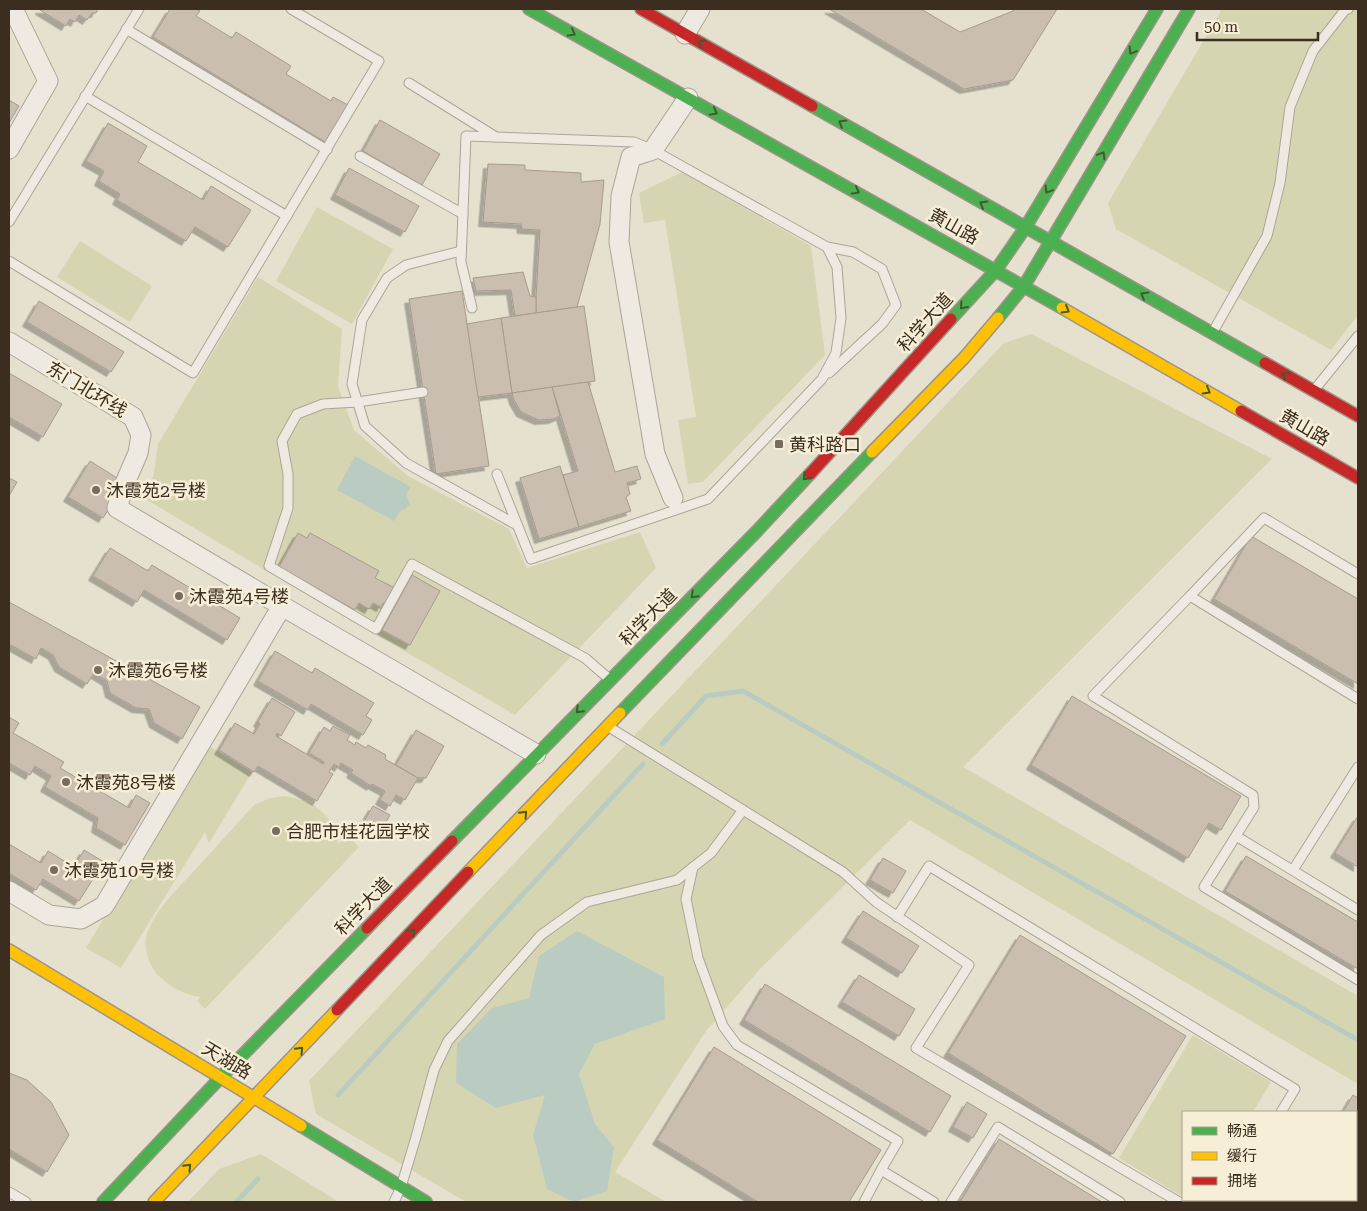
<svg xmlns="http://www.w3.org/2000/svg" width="1367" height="1211" font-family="'Roboto Serif','Noto Sans SC',serif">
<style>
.green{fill:#d5d6b1}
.water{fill:#baccc1}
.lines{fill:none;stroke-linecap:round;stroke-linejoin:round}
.stream{stroke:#baccc1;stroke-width:5}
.building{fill:#cabeb0;stroke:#a79b8e;filter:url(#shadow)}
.lane-casing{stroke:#aba598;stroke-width:11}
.street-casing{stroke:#aba598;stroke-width:21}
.fast-casing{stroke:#9b9488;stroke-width:14}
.slow-casing{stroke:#9b9488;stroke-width:14}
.jam-casing{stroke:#9b9488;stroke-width:14}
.lane{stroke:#eeeae1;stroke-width:9}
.street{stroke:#eeeae1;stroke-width:19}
.fast{stroke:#4caf50;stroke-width:11}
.slow{stroke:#ffc107;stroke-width:11}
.jam{stroke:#c62828;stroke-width:11}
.oneway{stroke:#415a30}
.poi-dot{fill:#776c5d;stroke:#f6eed6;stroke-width:2}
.labels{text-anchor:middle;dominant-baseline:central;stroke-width:5;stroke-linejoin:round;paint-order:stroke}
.street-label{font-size:18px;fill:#3b2d1f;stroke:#f6eed6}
.poi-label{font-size:18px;fill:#3b2d1f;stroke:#f6eed6;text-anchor:start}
</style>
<defs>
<filter id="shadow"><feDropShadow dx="-4.5" dy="4.5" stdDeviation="0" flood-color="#0004"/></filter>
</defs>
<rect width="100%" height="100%" fill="#e6e0cf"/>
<g class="green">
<path d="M1222,9H1358V315L1331,350L1116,229L1108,203Z"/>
<path d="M682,172L811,246L825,355L703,482L688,484L678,420L696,417L665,220L644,223L639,193Z"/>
<path d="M317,207L393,249L352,324L276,281Z"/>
<path d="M80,241L152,286L130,322L57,277Z"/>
<path d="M258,277L342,329L338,386L354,430L408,476L509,529L527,568L640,532L656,568L515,715L297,589L147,500L154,473L158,444Z"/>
<path d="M1031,334L1272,459L963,767L1358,996V1084L910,820L759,970L706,1031L615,1172L666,1202H466L316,1114L309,1081L1004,343Z"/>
<path d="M209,746L252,772L209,843L205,832L121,968L86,948Z"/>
<path d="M285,796C294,798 305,800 313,805C326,813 338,829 338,844L347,835L359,847L205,1009L197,1001L200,997C182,994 170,987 157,974C148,963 142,945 148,931C157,908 177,889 194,871C214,849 234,827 254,805L270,798Z"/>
<path d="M1193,1035L1271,1082L1253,1112H1183V1197L1119,1158Z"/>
<path d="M261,1154L339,1202H188L219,1169Z"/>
</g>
<g class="water">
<path d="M355,456L411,487L406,494L410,504L405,509L401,510L394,521L337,490Z"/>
<path d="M577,931L664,977L665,1019L595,1044L579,1074L595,1124L614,1147L607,1191L574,1202L547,1189L533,1135L545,1095L496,1108L456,1083L457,1044L492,1008L529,998L539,956Z"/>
</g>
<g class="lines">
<g class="stream">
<path d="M662,744L706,696L743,691L1358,1040"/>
<path d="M338,1095L643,764"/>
<path d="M236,1202L258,1179"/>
</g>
</g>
<g class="building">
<path d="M40,9H98L96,13H92L87,20L79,15L75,22L70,19L66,26L40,10Z"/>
<path d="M170,9H196L200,11L196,16L232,38L236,32L291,66L286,74L331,101L333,97L348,105L325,142L153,37Z"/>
<path d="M829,9H921L960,32L1013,11L1015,9H1057L1013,80L964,89Z"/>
<path d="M9,100L19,106L9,123Z"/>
<path d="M380,120L440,154L422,185L363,151Z"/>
<path d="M108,123L147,146L138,162L203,200L211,186L251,210L228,247L195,227L186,241L117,200L120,194L99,181L104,171L86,161Z"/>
<path d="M488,164L525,165V170L581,173V182L604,180L600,224L577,307L536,313V297L540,230L522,229L521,224L483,222Z"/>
<path d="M349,168L419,206L405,232L335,195Z"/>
<path d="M523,272L530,296L536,297V313L515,316L511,290L476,291L473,278Z"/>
<path d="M462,291L489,466L436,474L409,299Z"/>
<path d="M39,301L124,352L111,372L27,322Z"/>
<path d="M584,306L595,381L512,393L501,318Z"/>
<path d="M501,318L512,393L478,397L467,324Z"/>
<path d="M9,373L62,404L43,437L9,417Z"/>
<path d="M588,382L615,472L637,466L641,479L627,483L630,494L626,497L631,511L579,527L563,475L578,471L552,387Z"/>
<path d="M552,387L560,416L553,419L539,420L521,412L514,400L512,393Z"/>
<path d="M90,461L125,483L103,518L68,497Z"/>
<path d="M560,466L579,527L539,539L520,478Z"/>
<path d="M9,478L17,482L9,496Z"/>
<path d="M298,533L307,538L310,533L379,571L375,578L397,589L388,606L383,603L381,607L373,603L369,609L359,603L355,610L279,567Z"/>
<path d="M1251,536L1358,599V684L1214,599Z"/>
<path d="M110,548L148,571L152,565L240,618L227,640L144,590L137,602L93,576Z"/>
<path d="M412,575L440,591L410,645L382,630Z"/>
<path d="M9,602L200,707L182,739L154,723L149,709L136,708L110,693L107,681L94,673L87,684L59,667L53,655L41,648L36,659L9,644Z"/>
<path d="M275,651L312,673L315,668L374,703L366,716L372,720L363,735L311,704L308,710L258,681Z"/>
<path d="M1072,696L1241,796L1221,830L1209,823L1188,858L1031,765Z"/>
<path d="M272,698L295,712L281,736L277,733L276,736L323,764L324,762L309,753L324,727L330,731L333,726L350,735L347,740L355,745L356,742L366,748L368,745L386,755L385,759L418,778L405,800L396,795L390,806L380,800L385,791L372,784L371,786L351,773L353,770L341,763L339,767L334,764L329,772L333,774L317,801L258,766L254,772L219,750L235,723L254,734L260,724L258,722Z"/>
<path d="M9,717L19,723L13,733L64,762L60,768L129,808L136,795L150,803L125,845L96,828L98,818L45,787L51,776L35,766L30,775L9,763Z"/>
<path d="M416,730L444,746L426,778H418L396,765Z"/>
<path d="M373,806L390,815L380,832L363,823Z"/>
<path d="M1358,816V867L1335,853Z"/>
<path d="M9,844L41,863L48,851L74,867L84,850L104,862L79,901L43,879L36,890L9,873Z"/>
<path d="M1246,856L1358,922V969L1225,891Z"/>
<path d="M883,858L906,871L893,893L870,880Z"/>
<path d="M863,911L919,946L902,973L846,938Z"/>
<path d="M1020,935L1186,1036L1113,1154L948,1053Z"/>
<path d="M859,975L915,1009L899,1036L842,1002Z"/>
<path d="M765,984L951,1096L930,1132L744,1020Z"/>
<path d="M714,1047L881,1150L849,1202H758L657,1140Z"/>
<path d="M9,1073L27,1080L51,1102L69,1135L47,1172L9,1149Z"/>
<path d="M1353,1095L1358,1098V1154L1356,1152V1112H1343Z"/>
<path d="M967,1102L987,1114L973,1138L953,1127Z"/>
<path d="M999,1139L1102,1202H960Z"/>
<path d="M1356,1178L1358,1180V1202H1303L1299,1200H1356Z"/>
</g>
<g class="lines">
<g class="lane-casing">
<g id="lane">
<path d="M126,29L327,150"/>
<path d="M409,83L496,137"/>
<path d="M85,96L287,216"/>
<path d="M360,156L463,214"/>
<path d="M9,222L139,9"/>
<path d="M827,247L853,252L882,269L896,305L882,324L829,373"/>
<path d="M461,251L406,265L387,278L362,320L352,384L365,426L406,463L517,525"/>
<path d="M9,261L193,373L379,61L291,9"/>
<path d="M472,308L461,262L466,136L634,142L653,150L827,247L837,267L841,318L836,353L822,379L708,499L531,559L497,474"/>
<path d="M1214,330L1267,236L1280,183L1290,107L1313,51L1345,10L1348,9"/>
<path d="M1315,389L1358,336"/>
<path d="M423,392L358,402L323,404L297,414L282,441L288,474V508L269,566L376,629L412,564L585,658L607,677"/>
<path d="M1190,596L1264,518L1358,574"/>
<path d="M1358,699L1190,596L1093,696L1253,795L1254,807L1204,887L1358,980"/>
<path d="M609,727L843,872L876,902L969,965L916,1048L1179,1202"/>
<path d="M1236,836L1358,910"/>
<path d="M693,867L686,899L698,958L723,1026L737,1045L898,1141L881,1170L864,1202"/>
<path d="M1293,870L1358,767"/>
<path d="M897,917L929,866L1295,1089L1281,1112"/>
<path d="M1356,1165L1358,1167"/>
<path d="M881,1170L934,1202"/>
<path d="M9,1192L26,1202"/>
<path d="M394,1202L401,1187L416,1137L434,1070L448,1041L541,935L587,902L677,880L711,853L743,810"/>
<path d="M951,1202L998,1127L1120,1202"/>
<path d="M1228,1202L1230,1200"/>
</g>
</g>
<g class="street-casing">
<g id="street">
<path d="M685,34L700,9"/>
<path d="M9,149L48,81L15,13L12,9"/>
<path d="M9,342L133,417L141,435L138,453L125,483L117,508L282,606L536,754"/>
<path d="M673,498L655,454L619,242L621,196L631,157L653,150L688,98"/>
<path d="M9,891L49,915L81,919L104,906L282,606"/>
</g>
</g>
<g class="fast-casing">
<g id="fast">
<path d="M529,9L1062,308"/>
<path d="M812,106L1265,363"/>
<path d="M998,318L1024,286L1189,9"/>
<path d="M951,319L996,270L1025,228L1157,9"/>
<path d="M620,713L872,452"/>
<path d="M452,841L757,531L810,474"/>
<path d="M301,1126L426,1202"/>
<path d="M103,1202L221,1077L367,928"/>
</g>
</g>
<g class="slow-casing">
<g id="slow">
<path d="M1062,308L1241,411"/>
<path d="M872,452L964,358L998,318"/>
<path d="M468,872L620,713"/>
<path d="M9,950L301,1126"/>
<path d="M154,1202L337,1010"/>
</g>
</g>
<g class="jam-casing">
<g id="jam">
<path d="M641,9L812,106"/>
<path d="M1265,363L1358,416"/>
<path d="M1241,411L1358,478"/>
<path d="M810,474L951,319"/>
<path d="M367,928L452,841"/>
<path d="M337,1010L468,872"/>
</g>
</g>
<use href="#lane" class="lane"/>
<use href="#street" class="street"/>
<use href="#fast" class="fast"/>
<use href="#slow" class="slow"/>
<use href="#jam" class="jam"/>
</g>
<defs><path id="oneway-chevron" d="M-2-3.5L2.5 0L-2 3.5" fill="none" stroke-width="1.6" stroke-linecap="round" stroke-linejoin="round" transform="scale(1.25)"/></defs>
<g class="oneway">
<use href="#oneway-chevron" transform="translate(572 33) rotate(29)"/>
<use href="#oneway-chevron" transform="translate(701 43) rotate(-150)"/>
<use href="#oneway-chevron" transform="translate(1132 51) rotate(121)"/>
<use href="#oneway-chevron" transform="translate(714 112) rotate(29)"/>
<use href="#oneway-chevron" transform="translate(842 123) rotate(-150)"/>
<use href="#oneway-chevron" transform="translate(1102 155) rotate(-59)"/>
<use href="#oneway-chevron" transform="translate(1048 190) rotate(121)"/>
<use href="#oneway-chevron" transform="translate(856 191) rotate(29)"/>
<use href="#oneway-chevron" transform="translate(983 204) rotate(-150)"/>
<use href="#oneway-chevron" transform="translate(1144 295) rotate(-150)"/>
<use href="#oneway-chevron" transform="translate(963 306) rotate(132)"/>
<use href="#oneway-chevron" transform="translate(1066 310) rotate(30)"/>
<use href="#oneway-chevron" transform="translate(1285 375) rotate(-151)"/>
<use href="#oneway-chevron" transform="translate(1207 391) rotate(30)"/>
<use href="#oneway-chevron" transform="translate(806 477) rotate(132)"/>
<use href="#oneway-chevron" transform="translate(694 595) rotate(135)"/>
<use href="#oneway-chevron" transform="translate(579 710) rotate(135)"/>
<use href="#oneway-chevron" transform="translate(524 814) rotate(-47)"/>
<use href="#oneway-chevron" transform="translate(412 932) rotate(-47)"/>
<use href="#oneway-chevron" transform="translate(300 1050) rotate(-47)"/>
<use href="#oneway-chevron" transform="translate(188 1167) rotate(-46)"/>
</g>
<g class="poi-dot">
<rect x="774" y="439" width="10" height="10" rx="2.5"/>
<circle cx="96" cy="490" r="5"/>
<circle cx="179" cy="596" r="5"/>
<circle cx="98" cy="670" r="5"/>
<circle cx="66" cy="782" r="5"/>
<circle cx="276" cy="831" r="5"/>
<circle cx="54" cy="870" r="5"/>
</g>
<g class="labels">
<g class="street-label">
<text transform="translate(954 226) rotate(29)">黄山路</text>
<text transform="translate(925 322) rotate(-48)">科学大道</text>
<text transform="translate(87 389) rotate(31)">东门北环线</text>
<text transform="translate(1305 427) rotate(30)">黄山路</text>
<text transform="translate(648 617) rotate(-45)">科学大道</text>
<text transform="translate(363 906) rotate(-46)">科学大道</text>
<text transform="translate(227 1060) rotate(31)">天湖路</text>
</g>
<g class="poi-label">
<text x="789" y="444">黄科路口</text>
<text x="106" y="490">沐霞苑2号楼</text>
<text x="189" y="596">沐霞苑4号楼</text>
<text x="108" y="670">沐霞苑6号楼</text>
<text x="76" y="782">沐霞苑8号楼</text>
<text x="286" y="831">合肥市桂花园学校</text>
<text x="64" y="870">沐霞苑10号楼</text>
</g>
</g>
<rect width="1367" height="1211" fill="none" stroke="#3b2d1f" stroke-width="20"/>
<rect x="1182" y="1111" width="175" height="90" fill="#f6eed6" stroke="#aba18d"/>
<rect x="1192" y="1127" width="25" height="8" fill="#4caf50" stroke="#aba18d"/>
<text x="1227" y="1136" font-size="15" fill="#3b2d1f">畅通</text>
<rect x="1192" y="1152" width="25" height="8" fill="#ffc107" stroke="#aba18d"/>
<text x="1227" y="1161" font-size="15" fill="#3b2d1f">缓行</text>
<rect x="1192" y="1177" width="25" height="8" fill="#c62828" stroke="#aba18d"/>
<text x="1227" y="1186" font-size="15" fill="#3b2d1f">拥堵</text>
<path d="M1197 32v8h121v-8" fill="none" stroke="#3b2d1f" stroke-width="2.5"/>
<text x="1204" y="32" font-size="15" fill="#3b2d1f" stroke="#f6eed6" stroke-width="4" paint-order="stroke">50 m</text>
</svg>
